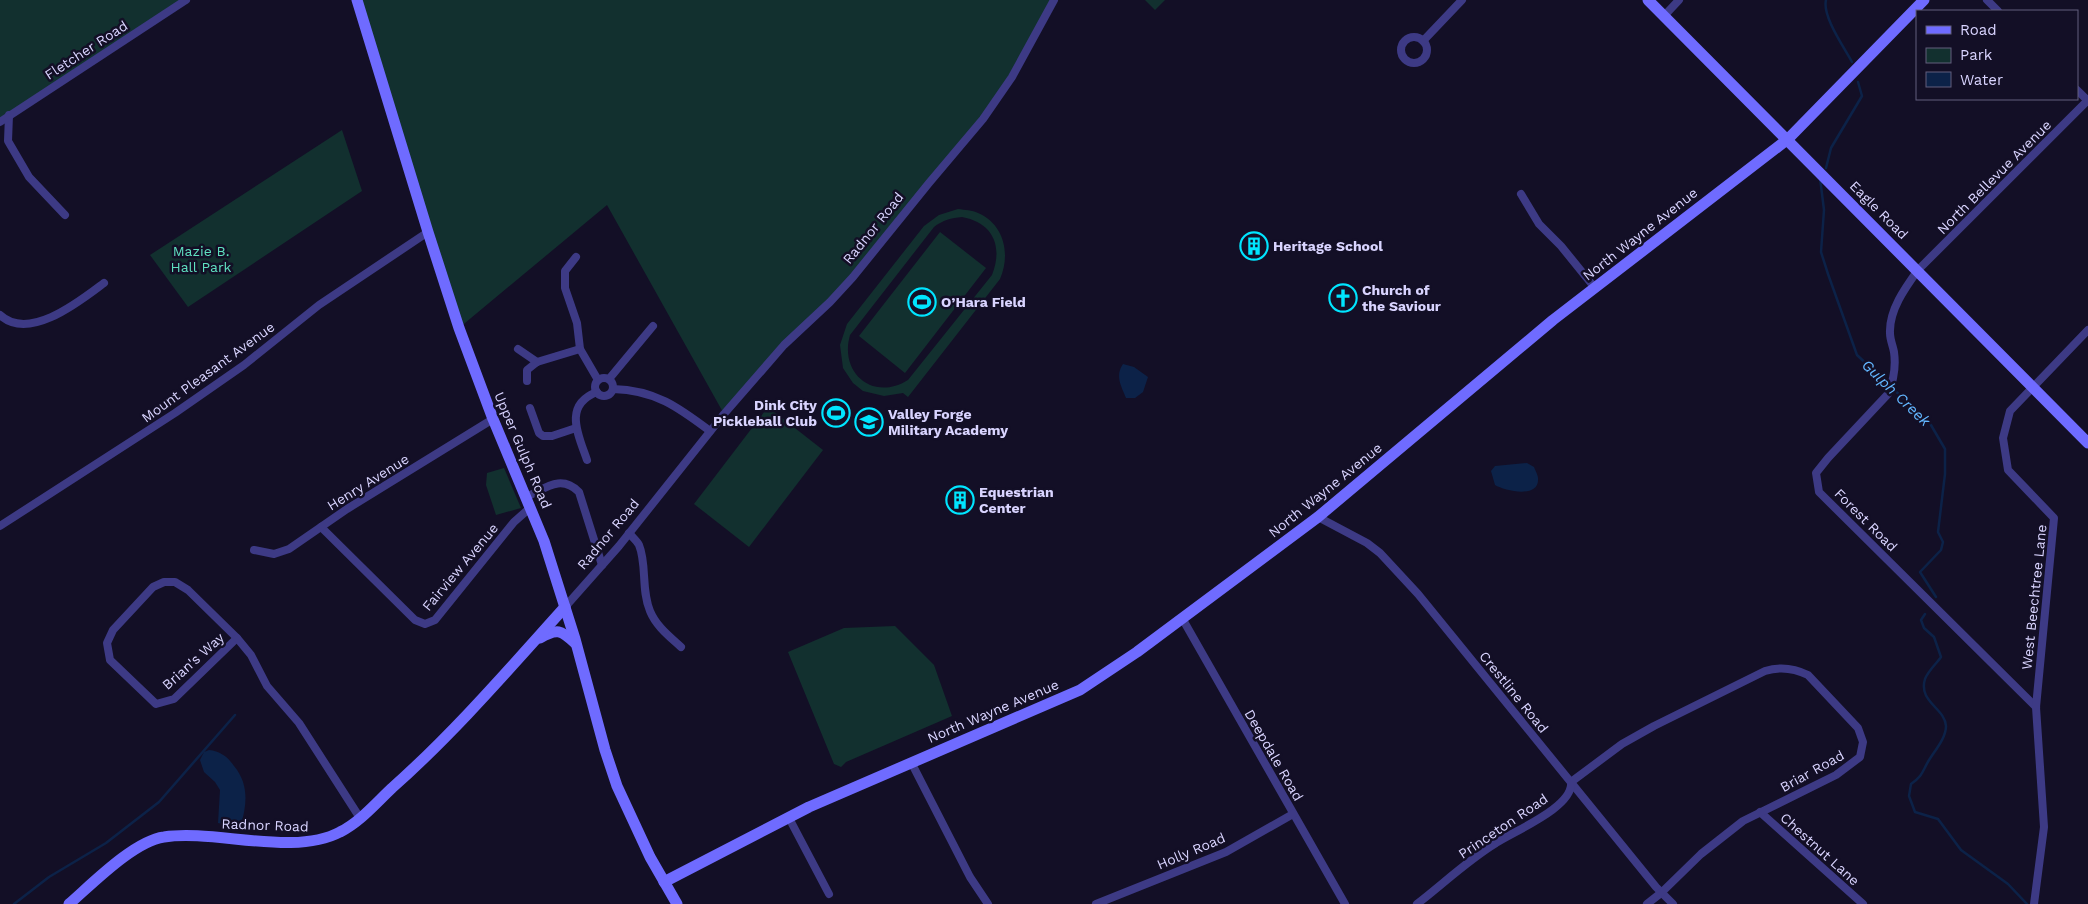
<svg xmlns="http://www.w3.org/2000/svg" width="2088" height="904" font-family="'Work Sans',sans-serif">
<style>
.green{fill:#12302f;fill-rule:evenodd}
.water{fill:#0c2248}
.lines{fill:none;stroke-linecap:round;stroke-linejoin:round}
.stream{stroke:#0c2248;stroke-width:2.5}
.street{stroke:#3d3a85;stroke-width:8}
.secondary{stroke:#6f6bff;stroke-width:11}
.labels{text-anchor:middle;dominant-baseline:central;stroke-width:5;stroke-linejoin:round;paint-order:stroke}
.street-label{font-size:14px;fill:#d9d4ff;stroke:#130f26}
.poi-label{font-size:14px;font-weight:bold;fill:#d9d4ff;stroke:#130f26;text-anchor:start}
.park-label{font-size:14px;fill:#5fe0c0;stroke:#130f26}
.water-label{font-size:15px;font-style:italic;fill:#62b6ff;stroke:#130f26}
</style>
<rect width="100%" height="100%" fill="#130f26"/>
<g class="green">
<path d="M0,0H186L0,122Z"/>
<path d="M357,0H1054L1012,77L853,277L784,345L724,414L607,205L459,328Z"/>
<path d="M1145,0H1165L1155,10Z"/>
<path d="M342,130L362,191L188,307L150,255Z"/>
<path d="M958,209C965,210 972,210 978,213C1004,224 1011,254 1000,279L908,397L903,393L884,396L863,391L853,383L843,368L840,345L847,324L924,226L939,215ZM962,217C994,223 1003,247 992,275L908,380C873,402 839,373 850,335L934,227C943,220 951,218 962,217Z"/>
<path d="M940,232L986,268L905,373L859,336Z"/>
<path d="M768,407L823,450L749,547L694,504Z"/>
<path d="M504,468L521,508L496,515L486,485L487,473Z"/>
<path d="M895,626L934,665L952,716L846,762L841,767L834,764L788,652L844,628Z"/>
</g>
<g class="water">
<path d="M1123,364L1134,367L1148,377L1143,392L1135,398H1126C1121,385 1115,376 1123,364Z"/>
<path d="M1527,463L1534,467C1535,470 1538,475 1538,478C1540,499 1505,491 1495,485L1491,471L1495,466Z"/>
<path d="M209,750C220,751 228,757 234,766C249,784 247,804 241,825L231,826L218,823L220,790L215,782L204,772L200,760L204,752Z"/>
</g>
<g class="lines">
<g class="stream">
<path d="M1826,0C1822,16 1844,47 1852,62"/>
<path d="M1826,168L1831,148L1862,96L1858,82"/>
<path d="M1820,178L1824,210L1821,252L1828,274L1857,355L1889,385"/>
<path d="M1893,389L1928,420L1945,449V474L1938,532L1943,542L1941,550L1920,572L1936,597"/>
<path d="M1925,614L1921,620L1924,628L1934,637L1941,657C1937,663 1928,671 1925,679C1918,702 1945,708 1946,726C1946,737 1937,748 1931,757C1922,770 1925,774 1911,784L1909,796L1915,812L1938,819L1961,850L2008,884L2027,904"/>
<path d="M14,904L49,877L106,843L159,802L235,715"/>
</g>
<g class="street">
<path d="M1987,0L1998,11"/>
<path d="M1664,16L1679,0"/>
<circle cx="1414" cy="50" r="13"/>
<path d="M1423,41L1462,0"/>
<path d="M2077,90L2088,101"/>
<path d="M9,115L8,141L29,177L65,215"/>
<path d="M0,122L186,0"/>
<path d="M1521,194L1539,224L1561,246L1595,288"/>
<path d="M576,257L565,271V288L577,323L580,349L598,380"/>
<path d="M0,315C29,342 80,301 104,283"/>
<path d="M518,349L537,362"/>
<circle cx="604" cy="387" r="9"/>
<path d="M609,379L653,326"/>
<path d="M527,381V370L537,362L580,349"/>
<path d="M613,389C655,390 678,407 710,431"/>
<path d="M530,408L539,433L543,436H552L576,428"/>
<path d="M587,460C578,434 563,405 597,392"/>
<path d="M526,497C546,488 561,474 579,492L602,565"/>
<path d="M1318,517L1367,543L1380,553L1418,594L1656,887L1673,904"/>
<path d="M0,526L175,413L244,365L319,305L428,232"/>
<path d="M321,527L415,620L425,624L435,620L514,522L531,507"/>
<path d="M629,533C632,537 637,541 639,545C647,564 641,590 650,611C656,626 669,636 681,647"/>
<path d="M254,550L274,554L289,549L347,509L493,419"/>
<path d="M164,582H175L188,590L237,638L174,699L156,704L110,660L107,643L113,630L153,587Z"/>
<path d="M565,607L619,546L724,414L784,345L830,302L853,277L929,183L983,119L1012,77L1054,0"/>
<path d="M1182,618L1345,904"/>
<path d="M237,638L251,655L267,686L299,723L360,818"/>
<path d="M2036,707L1819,492L1816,473L1828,458L1888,394C1893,382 1896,366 1894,352C1893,346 1890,340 1890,333C1889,310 1905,288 1918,270L2087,101"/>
<path d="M911,762L970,877L988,904"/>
<path d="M1760,812L1863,904"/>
<path d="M789,818L829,894"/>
<path d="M1096,904L1226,852L1293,814"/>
<path d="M1417,904C1443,884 1468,860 1496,843C1514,831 1574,807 1571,782L1622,744L1654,726L1765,671C1781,666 1794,668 1808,675L1858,728L1863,742L1860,757L1836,775L1743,821L1701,854L1661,893L1647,904"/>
<path d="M2034,904L2044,827L2036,707L2054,518L2008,470L2003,438L2010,411L2088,330"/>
</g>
<g class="secondary">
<path d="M357,0L428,232L459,328L493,419L544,541L575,639L605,750L617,786L650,857L677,904"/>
<path d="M1648,0L2088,443"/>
<path d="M540,638C557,628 561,630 575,643"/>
<path d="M664,882L809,807L1080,690L1137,652L1318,517L1553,320L1788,139L1924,0"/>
<path d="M69,904C92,884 134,841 164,837C215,829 293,857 340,832C360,822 376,803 392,788C454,733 509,669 565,607"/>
</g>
</g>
<defs>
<g id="building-ring" transform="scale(1.4375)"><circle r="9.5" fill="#130f26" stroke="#00e5ff" stroke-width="1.5"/><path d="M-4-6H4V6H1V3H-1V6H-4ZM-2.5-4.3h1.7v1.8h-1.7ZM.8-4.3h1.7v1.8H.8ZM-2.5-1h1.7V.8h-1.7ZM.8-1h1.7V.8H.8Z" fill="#00e5ff"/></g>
<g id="church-ring" transform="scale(1.4375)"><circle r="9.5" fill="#130f26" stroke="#00e5ff" stroke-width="1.5"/><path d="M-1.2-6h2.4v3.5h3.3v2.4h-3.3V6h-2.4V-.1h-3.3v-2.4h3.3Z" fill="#00e5ff"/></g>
<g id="stadium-ring" transform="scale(1.4375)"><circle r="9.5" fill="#130f26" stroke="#00e5ff" stroke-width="1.5"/><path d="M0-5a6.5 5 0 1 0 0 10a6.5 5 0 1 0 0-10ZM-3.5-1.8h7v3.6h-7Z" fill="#00e5ff"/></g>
<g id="university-ring" transform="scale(1.4375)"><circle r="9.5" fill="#130f26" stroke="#00e5ff" stroke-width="1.5"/><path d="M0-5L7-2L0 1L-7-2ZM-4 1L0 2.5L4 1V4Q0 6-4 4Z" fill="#00e5ff"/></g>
</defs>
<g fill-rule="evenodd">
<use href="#building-ring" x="1254" y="246"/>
<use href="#church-ring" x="1343" y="298"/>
<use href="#stadium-ring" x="922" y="302"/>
<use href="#stadium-ring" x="836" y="413"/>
<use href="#university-ring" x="869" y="422"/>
<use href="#building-ring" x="960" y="500"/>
</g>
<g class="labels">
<g class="street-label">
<text transform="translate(86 50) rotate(-33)">Fletcher Road</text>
<text transform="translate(1994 177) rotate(-45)">North Bellevue Avenue</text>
<text transform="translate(1879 210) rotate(45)">Eagle Road</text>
<text transform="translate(873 228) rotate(-51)">Radnor Road</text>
<text transform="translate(1640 234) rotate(-38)">North Wayne Avenue</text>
<text transform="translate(208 372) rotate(-36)">Mount Pleasant Avenue</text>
<text transform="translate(523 450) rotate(67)">Upper Gulph Road</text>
<text transform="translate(368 482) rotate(-32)">Henry Avenue</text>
<text transform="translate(1325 490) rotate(-39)">North Wayne Avenue</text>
<text transform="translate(1866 520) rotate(45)">Forest Road</text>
<text transform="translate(608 534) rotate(-50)">Radnor Road</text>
<text transform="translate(460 567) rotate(-50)">Fairview Avenue</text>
<text transform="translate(2034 597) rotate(-84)">West Beechtree Lane</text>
<text transform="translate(193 661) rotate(-42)">Brian's Way</text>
<text transform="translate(1514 692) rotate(51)">Crestline Road</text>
<text transform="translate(993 711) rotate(-23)">North Wayne Avenue</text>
<text transform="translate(1274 755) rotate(60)">Deepdale Road</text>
<text transform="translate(1812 771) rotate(-29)">Briar Road</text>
<text transform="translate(265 825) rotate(2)">Radnor Road</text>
<text transform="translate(1503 826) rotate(-34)">Princeton Road</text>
<text transform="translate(1820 849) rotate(42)">Chestnut Lane</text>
<text transform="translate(1191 851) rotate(-23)">Holly Road</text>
</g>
<g class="poi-label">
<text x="1273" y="246">Heritage School</text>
<text x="1362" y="290">Church of<tspan x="1362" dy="16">the Saviour</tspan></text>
<text x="941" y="302">O’Hara Field</text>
<text x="817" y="405" text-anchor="end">Dink City<tspan x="817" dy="16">Pickleball Club</tspan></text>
<text x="888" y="414">Valley Forge<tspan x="888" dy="16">Military Academy</tspan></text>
<text x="979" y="492">Equestrian<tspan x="979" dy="16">Center</tspan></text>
</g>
<g class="park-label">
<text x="201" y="251">Mazie B.<tspan x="201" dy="16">Hall Park</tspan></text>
</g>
<g class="water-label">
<text transform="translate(1896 393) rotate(44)">Gulph Creek</text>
</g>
</g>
<rect x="1916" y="10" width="162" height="90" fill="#130f26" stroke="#625e7d"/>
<rect x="1926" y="26" width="25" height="8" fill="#6f6bff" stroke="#625e7d"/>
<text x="1960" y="35" font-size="15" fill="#d9d4ff">Road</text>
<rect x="1926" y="48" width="25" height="15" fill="#12302f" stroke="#625e7d"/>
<text x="1960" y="60" font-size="15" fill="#d9d4ff">Park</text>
<rect x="1926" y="72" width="25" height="15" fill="#0c2248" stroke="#625e7d"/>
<text x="1960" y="85" font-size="15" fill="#d9d4ff">Water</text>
</svg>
